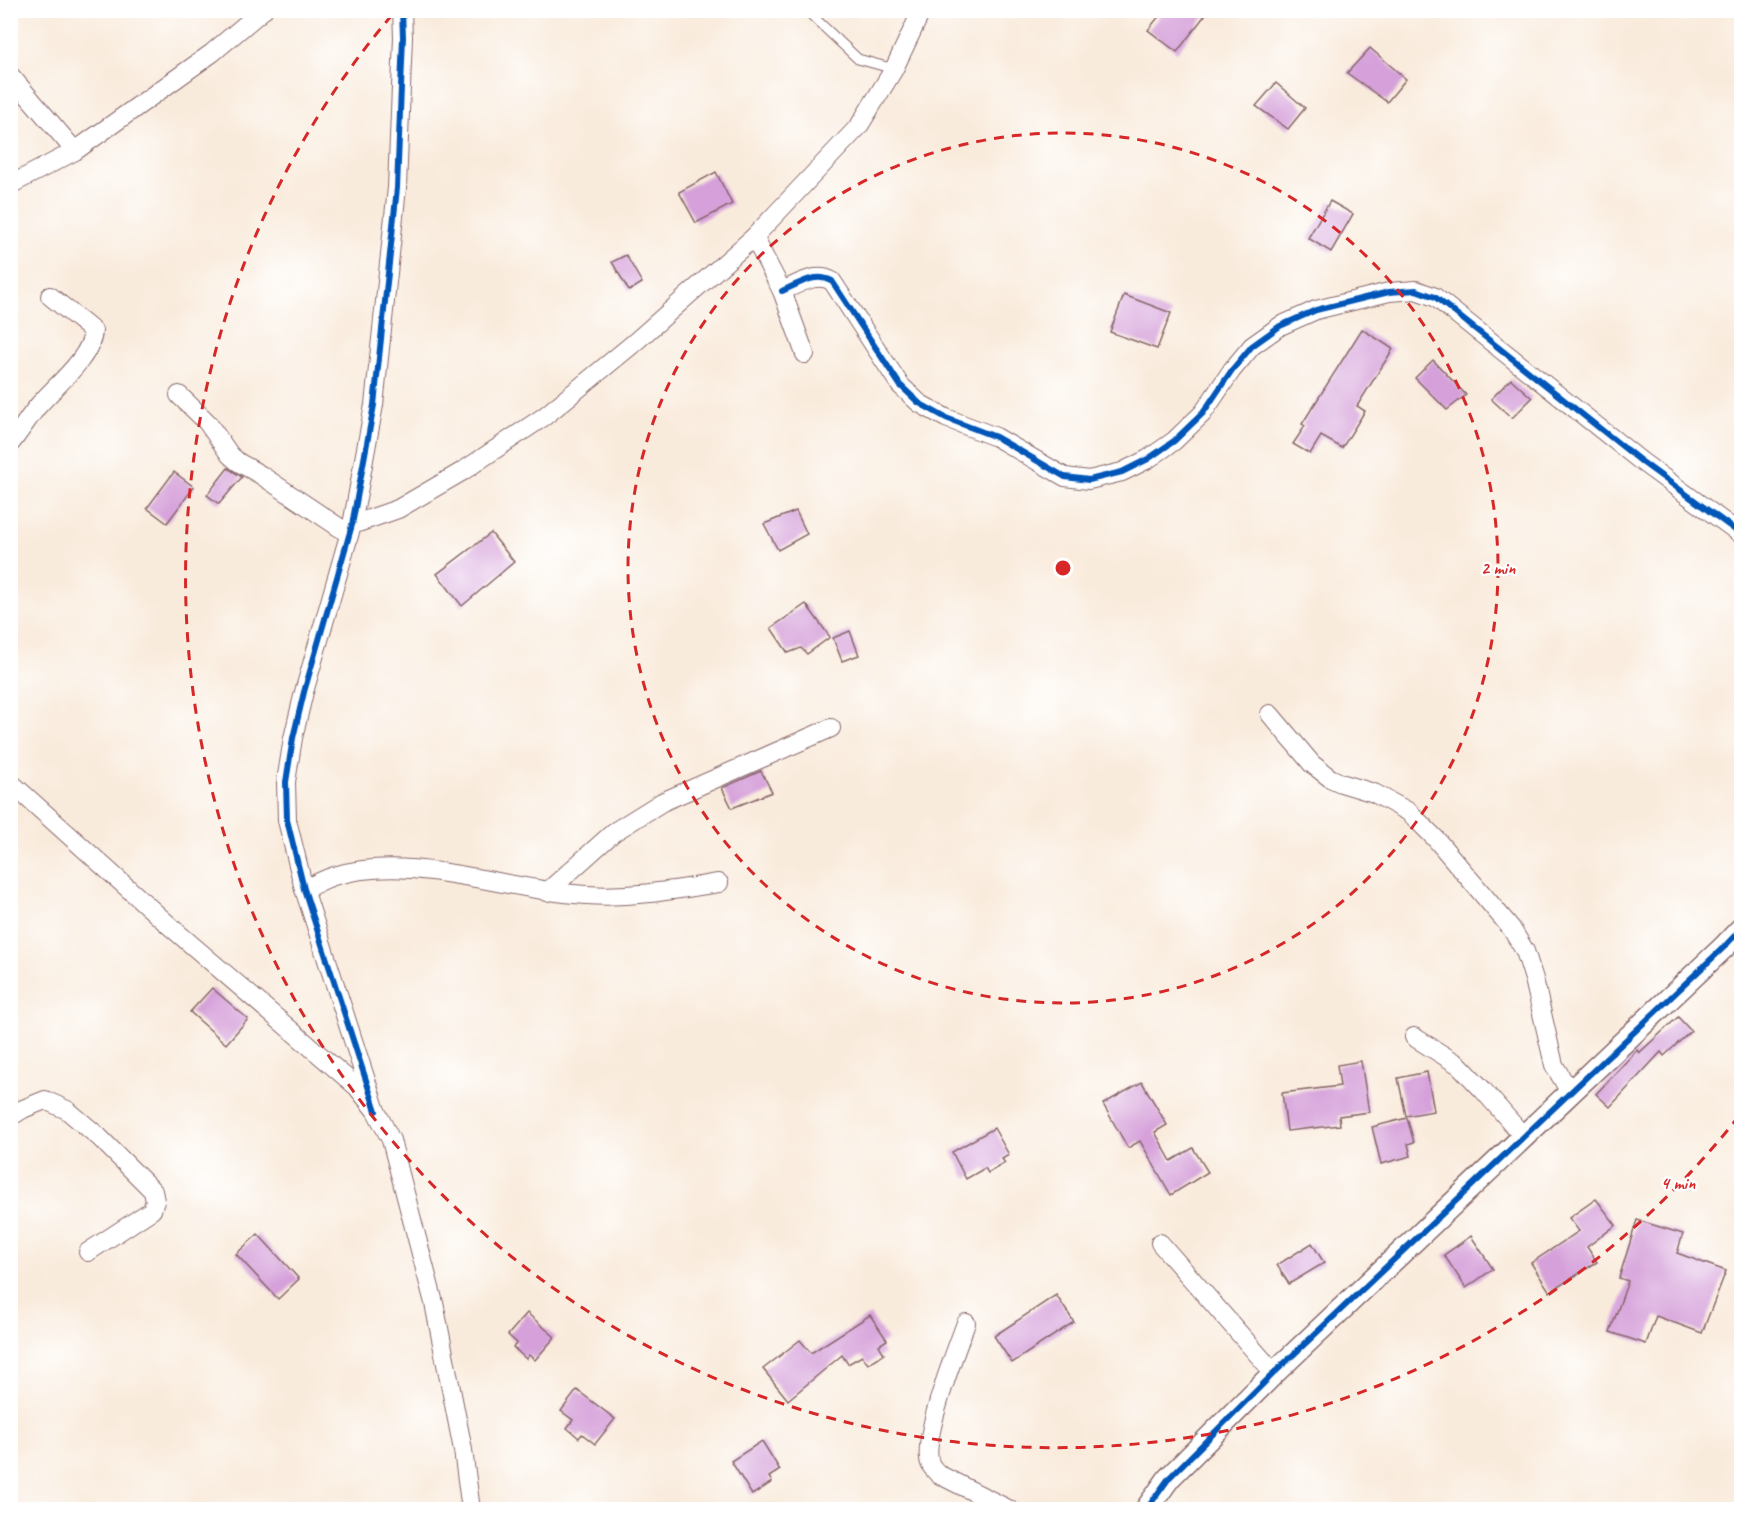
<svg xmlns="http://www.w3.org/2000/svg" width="1752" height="1520" font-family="Caveat,sans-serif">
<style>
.building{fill:#d6a1da}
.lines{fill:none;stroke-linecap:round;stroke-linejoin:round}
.service-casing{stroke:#876669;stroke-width:11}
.minor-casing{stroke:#876669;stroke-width:20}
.tertiary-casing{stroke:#876669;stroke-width:25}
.service{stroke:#fff;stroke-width:9}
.minor{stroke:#fff;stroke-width:18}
.tertiary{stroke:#fff;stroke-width:22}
.cycleway-casing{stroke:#fff;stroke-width:10}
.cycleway{stroke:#0057b8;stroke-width:6}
.ring{fill:none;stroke:#d62828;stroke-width:3;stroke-dasharray:10 8}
.centre{fill:#d62828;stroke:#fff;stroke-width:3}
.ring-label{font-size:18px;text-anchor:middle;font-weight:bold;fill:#d62828;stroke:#fff;stroke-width:4.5;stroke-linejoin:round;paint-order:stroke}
</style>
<rect width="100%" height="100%" fill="#fff"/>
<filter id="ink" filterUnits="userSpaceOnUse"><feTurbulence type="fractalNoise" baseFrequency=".0167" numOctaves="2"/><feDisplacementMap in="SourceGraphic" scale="12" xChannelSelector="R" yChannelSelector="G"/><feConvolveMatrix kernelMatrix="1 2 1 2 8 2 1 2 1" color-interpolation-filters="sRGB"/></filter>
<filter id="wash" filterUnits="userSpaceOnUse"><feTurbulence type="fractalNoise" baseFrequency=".008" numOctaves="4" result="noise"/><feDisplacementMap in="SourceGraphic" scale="24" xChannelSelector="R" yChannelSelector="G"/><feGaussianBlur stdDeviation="1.35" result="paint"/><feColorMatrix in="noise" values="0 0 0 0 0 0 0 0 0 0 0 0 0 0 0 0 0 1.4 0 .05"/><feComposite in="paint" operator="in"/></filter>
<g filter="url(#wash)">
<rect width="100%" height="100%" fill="#f9ebdc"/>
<g id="blocks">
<g class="building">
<path d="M1164,10H1209L1177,52L1148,30Z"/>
<path d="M1370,48L1406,79L1387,102L1347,73Z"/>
<path d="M1276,83L1305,108L1288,129L1256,106Z"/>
<path d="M716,172L732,204L696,223L679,192Z"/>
<path d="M1330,201L1353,214L1331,252L1308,238Z"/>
<path d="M626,255L642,283L629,291L612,262Z"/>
<path d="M1124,295L1171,313L1157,349L1110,332Z"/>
<path d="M1362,329L1393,349L1357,406L1365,411L1342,448L1321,436L1310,454L1293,444L1305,426L1302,424Z"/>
<path d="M1433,360L1466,395L1447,410L1415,378Z"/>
<path d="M1511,379L1532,398L1512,418L1491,399Z"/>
<path d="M228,468L242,477L219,504L207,495Z"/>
<path d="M174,472L194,487L167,523L147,508Z"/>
<path d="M796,511L807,534L778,550L764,524Z"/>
<path d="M491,533L514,562L462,606L437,574Z"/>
<path d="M806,604L830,637L807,654L801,648L788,653L771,628Z"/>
<path d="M850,631L859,655L842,661L833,638Z"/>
<path d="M761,771L772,792L732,808L722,788Z"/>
<path d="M212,988L248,1019L226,1044L190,1012Z"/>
<path d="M1678,1017L1691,1031L1664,1056L1661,1052L1610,1107L1596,1094L1637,1050L1639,1053Z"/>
<path d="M1361,1061L1369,1112L1339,1116L1340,1125L1287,1131L1282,1093L1340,1086L1337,1065Z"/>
<path d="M1427,1072L1434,1111L1406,1116L1398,1078Z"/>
<path d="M1142,1082L1167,1125L1155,1132L1171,1161L1193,1148L1208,1172L1171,1195L1140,1141L1128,1148L1103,1104Z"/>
<path d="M1407,1118L1414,1142L1408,1144L1411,1156L1381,1164L1372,1127Z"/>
<path d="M994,1128L1009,1155L1002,1159L1005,1163L988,1173L985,1168L966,1179L952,1152Z"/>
<path d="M1596,1199L1616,1225L1587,1247L1597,1262L1550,1292L1531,1263L1579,1231L1569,1218Z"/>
<path d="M1637,1220L1683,1234L1677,1253L1726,1271L1702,1333L1656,1316L1646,1344L1610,1332L1628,1281L1619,1278Z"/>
<path d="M258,1234L299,1279L278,1299L236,1254Z"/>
<path d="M1471,1236L1493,1269L1466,1288L1444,1255Z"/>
<path d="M1312,1243L1324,1263L1289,1284L1277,1265Z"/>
<path d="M1056,1295L1074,1322L1012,1363L994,1336Z"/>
<path d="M527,1313L555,1337L535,1360L529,1355L526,1359L513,1347L517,1343L508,1335Z"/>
<path d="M870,1315L887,1340L879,1345L884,1354L868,1364L862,1356L848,1364L842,1355L788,1400L763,1369L800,1340L811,1353Z"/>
<path d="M577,1390L615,1419L595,1444L582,1434L579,1438L567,1428L573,1420L561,1411Z"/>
<path d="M762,1441L780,1470L769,1477L772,1482L752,1495L731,1461Z"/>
</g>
</g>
</g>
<g filter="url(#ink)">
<use href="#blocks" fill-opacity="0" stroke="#876669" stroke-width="1.5"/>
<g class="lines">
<g class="service-casing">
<path id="service" d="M806,10L858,59L894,69"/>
</g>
<g class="minor-casing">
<g id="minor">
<path d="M10,75L75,151"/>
<path d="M10,185L75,151L212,53L263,10"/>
<path d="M754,237L782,291L805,354"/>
<path d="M782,291C799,284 815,272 832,281L900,385L919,403L946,418L996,437L1065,477L1089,480L1122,472L1148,459L1174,441L1203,413L1232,370L1252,346L1280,326L1316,310L1389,292L1416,290L1435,297L1642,462L1742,535"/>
<path d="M179,395L207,422L230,455L238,462L261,475L349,534"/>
<path d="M10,444C20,432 28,418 38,406C55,386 92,357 93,331L50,296"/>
<path d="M352,525L398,509L463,471L545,416L634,343L754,237L859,126L894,69L922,10"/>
<path d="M1270,714L1312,764L1330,778L1341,783L1374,793L1409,812L1435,838L1511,928L1525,951L1534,979L1554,1065L1571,1094"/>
<path d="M10,782L172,928L357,1087L376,1111L391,1140L434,1303L463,1450L471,1510"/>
<path d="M304,889C314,885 324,879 334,876C413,852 506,891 587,895C632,898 675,890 719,883"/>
<path d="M547,892L614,832L662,802L831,728"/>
<path d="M1414,1037L1459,1065L1483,1090L1524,1137"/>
<path d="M376,1111L304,889L287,820L286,782L293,738L304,692L352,525L374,405L397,188L403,37L402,10"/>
<path d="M10,1117L23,1109L45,1100L67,1110L99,1137L153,1191L155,1201L152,1210L88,1252"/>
<path d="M1160,1243L1274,1373"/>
<path d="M966,1323C956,1350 921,1439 930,1463C931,1467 936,1471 938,1474L1010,1510"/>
</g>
</g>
<g class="tertiary-casing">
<path id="tertiary" d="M1146,1510L1169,1478L1274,1373L1724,947L1742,928"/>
</g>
<use href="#service" class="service"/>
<use href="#minor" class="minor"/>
<use href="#tertiary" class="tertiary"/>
<g class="cycleway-casing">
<g id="cycleway">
<path d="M782,291C799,284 815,272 832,281L900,385L919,403L946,418L996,437L1065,477L1089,480L1122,472L1148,459L1174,441L1203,413L1232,370L1252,346L1280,326L1316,310L1389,292L1416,290L1435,297L1642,462L1742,535"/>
<path d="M376,1111L304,889L287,820L286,782L293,738L304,692L352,525L374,405L397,188L403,37L402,10"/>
<path d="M1146,1510L1169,1478L1274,1373L1724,947L1742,928"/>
</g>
</g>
<use href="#cycleway" class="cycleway"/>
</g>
</g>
<g class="ring">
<circle cx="1063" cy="568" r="435"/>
<path d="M1739 1116A870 870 0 1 1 392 15"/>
</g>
<circle cx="1063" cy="568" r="9" class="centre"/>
<g class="ring-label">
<text x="1498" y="574">2 min</text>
<text x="1678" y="1189">4 min</text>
</g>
<rect width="1752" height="1520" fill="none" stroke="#fff" stroke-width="36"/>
</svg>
